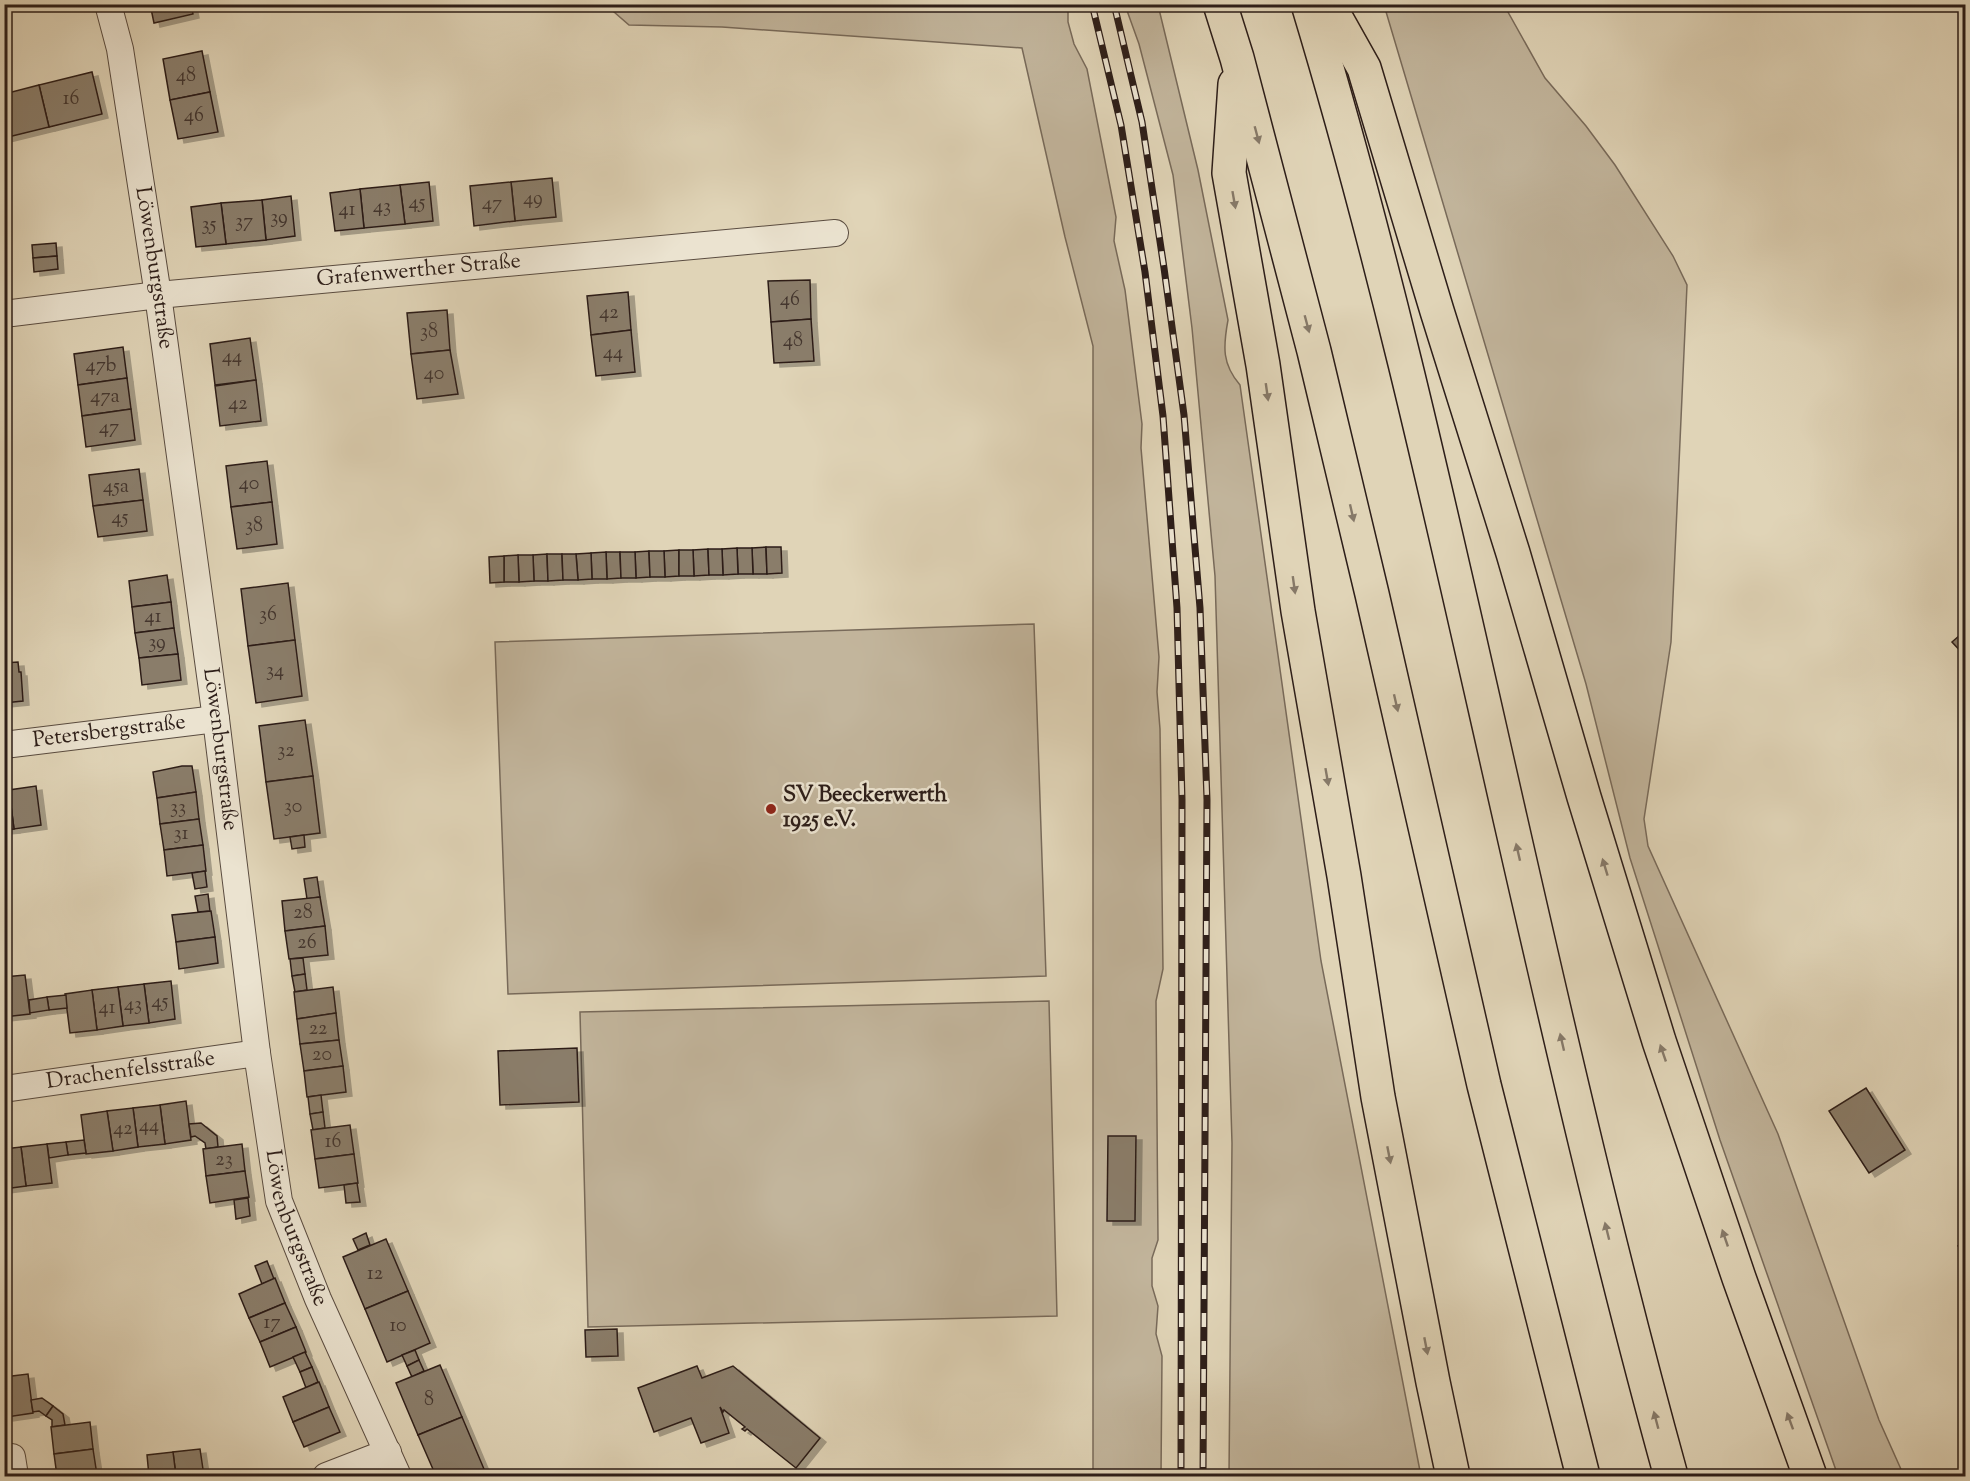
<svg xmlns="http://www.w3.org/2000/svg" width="1970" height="1481" font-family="'Sorts Mill Goudy',serif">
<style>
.green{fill:#c2b59c;stroke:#786a5a;stroke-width:1.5}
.building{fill:#8a7d6b;stroke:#2d1e19;stroke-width:1.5;filter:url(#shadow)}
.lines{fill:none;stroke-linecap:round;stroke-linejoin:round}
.street-casing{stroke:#5a4c40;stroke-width:28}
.highway-casing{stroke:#2d1e19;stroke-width:36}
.street{stroke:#ebe3d0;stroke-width:26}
.highway{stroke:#e0d4b7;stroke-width:33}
.rail-casing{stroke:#2d1e19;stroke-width:7}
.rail{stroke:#ebe3d0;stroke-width:4.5;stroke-dasharray:14;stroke-linecap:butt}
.oneway{fill:#867968}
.poi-dot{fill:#8f2418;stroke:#ebe3d0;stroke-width:2}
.labels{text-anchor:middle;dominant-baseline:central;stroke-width:5;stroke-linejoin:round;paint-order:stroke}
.number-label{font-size:20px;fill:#44362e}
.street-label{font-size:22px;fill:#2d1e19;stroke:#ebe3d0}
.poi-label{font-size:22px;font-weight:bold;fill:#2d1e19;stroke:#ebe3d0;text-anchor:start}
</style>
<defs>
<filter id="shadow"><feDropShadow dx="6" dy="4" stdDeviation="0" flood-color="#0004"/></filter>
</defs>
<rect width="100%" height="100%" fill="#e0d4b7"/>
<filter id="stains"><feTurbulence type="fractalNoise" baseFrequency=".00333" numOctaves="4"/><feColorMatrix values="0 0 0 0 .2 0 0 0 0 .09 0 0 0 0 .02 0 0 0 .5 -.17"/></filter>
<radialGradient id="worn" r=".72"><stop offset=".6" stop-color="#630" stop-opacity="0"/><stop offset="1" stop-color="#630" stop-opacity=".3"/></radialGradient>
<g class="green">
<path d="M606,5H1068V22L1074,44L1087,69L1116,217L1114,241L1125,290L1142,424L1141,448L1159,657L1157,692L1160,729L1163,969L1156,1001L1158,1240L1152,1258V1286L1158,1306L1156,1334L1162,1356L1161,1476H1093V346L1065,237L1022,48L722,27L629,25Z"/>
<path d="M1125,5H1158L1198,170L1228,320C1223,347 1222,364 1240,385L1321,961L1421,1476H1229L1232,1143L1215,576L1192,328L1173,175L1139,44Z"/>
<path d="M1384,5H1504L1545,78L1586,126L1615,165L1673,256L1687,285L1671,642L1644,819L1648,846L1778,1134L1879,1420L1904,1476H1838L1720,1140L1630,858L1586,684Z"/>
<path d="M1034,624L1046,976L508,994L495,642Z"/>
<path d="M1049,1001L1057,1316L588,1327L580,1012Z"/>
</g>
<g class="building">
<path d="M150,4H191L193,14L154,23Z"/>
<path d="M202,51L210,92L170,100L163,59Z"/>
<path d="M92,72L102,114L49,127L39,85Z"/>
<path d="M39,85L49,127L4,138V94Z"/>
<path d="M210,92L218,132L178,139L170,100Z"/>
<path d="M552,178L556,217L515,221L511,182Z"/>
<path d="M429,182L433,221L405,224L400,185Z"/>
<path d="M511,182L515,221L474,226L470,186Z"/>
<path d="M400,185L405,224L364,228L360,189Z"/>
<path d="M360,189L364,228L335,231L330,193Z"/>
<path d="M291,196L295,236L266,240L262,200Z"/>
<path d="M262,200L266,240L226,244L221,203Z"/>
<path d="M221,203L226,244L196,247L191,207Z"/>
<path d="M56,243L57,256L33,258L32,245Z"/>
<path d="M57,256L58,269L34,272L33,258Z"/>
<path d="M810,280L811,319L771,322L768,281Z"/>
<path d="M628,292L631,330L591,335L587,296Z"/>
<path d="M447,310L450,350L411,354L407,313Z"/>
<path d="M811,319L814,361L774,363L771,322Z"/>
<path d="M631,330L635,372L596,376L591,335Z"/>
<path d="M250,338L256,380L215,385L210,344Z"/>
<path d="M123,347L127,378L78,385L74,354Z"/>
<path d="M450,350L458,394L417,399L411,354Z"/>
<path d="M127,378L131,409L82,416L78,385Z"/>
<path d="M256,380L261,421L220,426L215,386Z"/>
<path d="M131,409L135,440L86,447L82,416Z"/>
<path d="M267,461L272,502L231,507L226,466Z"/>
<path d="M139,469L143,500L93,506L89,475Z"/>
<path d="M143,500L147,531L98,537L93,506Z"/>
<path d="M272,502L277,544L237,549L231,507Z"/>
<path d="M766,547L767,574H753L752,548Z"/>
<path d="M766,547H781L782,573L767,574Z"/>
<path d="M737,548H752L753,574H738Z"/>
<path d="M737,548L738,574L723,575L722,549Z"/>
<path d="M708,549L709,575L694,576L693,550Z"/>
<path d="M708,549H722L723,575H709Z"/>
<path d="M679,550V576L665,577L664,551Z"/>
<path d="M679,550H693L694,576H679Z"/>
<path d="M649,551L650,577L636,578L635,552Z"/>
<path d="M649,551H664L665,577H650Z"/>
<path d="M606,552H620L621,578L607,579Z"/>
<path d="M606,552L607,579H592L591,553Z"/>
<path d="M620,552H635L636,578H621Z"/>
<path d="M591,553L592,579L578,580L576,554Z"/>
<path d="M547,554L548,581H534L533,555Z"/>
<path d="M547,554H562L563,580L548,581Z"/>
<path d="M562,554H576L578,580H563Z"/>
<path d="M518,555H533L534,581L519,582Z"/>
<path d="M518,555L519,582H504V556Z"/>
<path d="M504,556V582L490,583L489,557Z"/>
<path d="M167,575L171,602L132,607L129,581Z"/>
<path d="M288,583L295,640L248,646L241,589Z"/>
<path d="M171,602L174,628L135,633L132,607Z"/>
<path d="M174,628L178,654L139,658L135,633Z"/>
<path d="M1966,630V657L1952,642Z"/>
<path d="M295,640L302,696L256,703L248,646Z"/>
<path d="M178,654L181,680L142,685L139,658Z"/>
<path d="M18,662L19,672H21L23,701L4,703V663Z"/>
<path d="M305,720L313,776L266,782L259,726Z"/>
<path d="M182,766H192L196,792L157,798L153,772Z"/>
<path d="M313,776L320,833L274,839L266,782Z"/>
<path d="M36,786L41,825L14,829L9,790Z"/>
<path d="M4,790H9L14,829L4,830Z"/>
<path d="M196,792L199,819L160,824L157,798Z"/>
<path d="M199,819L203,845L164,850L160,824Z"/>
<path d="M304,835L305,847L292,849L290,837Z"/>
<path d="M203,845L206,871L167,876L164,850Z"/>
<path d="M205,871L207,887L195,889L192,873Z"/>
<path d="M317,877L320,897L307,899L304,879Z"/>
<path d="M208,894L210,911L198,912L195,896Z"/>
<path d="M320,897L325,926L285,931L282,901Z"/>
<path d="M211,911L215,937L176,942L172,915Z"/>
<path d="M325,926L328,955L289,959L285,931Z"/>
<path d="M215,937L218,963L179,969L176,942Z"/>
<path d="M303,958L305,974L292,976L290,959Z"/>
<path d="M305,974L307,990L295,992L292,976Z"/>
<path d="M25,975L30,1014L4,1017V977Z"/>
<path d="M171,981L175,1019L149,1023L144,984Z"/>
<path d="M144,984L149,1023L123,1026L118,987Z"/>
<path d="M118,987L123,1026L97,1030L92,990Z"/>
<path d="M333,987L336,1013L297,1019L294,992Z"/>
<path d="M92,990L97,1030L70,1033L65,994Z"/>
<path d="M66,995L67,1008L49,1010L47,997Z"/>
<path d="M47,997L49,1010L30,1013L29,1000Z"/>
<path d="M336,1013L339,1040L300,1044L297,1019Z"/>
<path d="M339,1040L343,1066L304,1071L300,1044Z"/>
<path d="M577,1048L579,1102L500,1105L498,1051Z"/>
<path d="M343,1066L346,1092L307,1097L304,1071Z"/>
<path d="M1866,1088L1905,1150L1869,1173L1829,1111Z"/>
<path d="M321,1095L323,1112L310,1114L308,1097Z"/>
<path d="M186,1101L191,1140L165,1144L160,1105Z"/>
<path d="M160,1105L165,1144L138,1147L133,1108Z"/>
<path d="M133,1108L138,1147L113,1151L107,1111Z"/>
<path d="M107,1111L113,1151L86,1154L81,1115Z"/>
<path d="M323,1112L325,1128L313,1130L310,1114Z"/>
<path d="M201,1123L217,1136L218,1147L206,1149L205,1143L195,1136L191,1137L189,1124Z"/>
<path d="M350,1125L354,1154L315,1159L311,1130Z"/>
<path d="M1108,1136H1136L1135,1221H1107Z"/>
<path d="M84,1140L86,1153L68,1155L66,1142Z"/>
<path d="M66,1142L68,1155L49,1158L47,1144Z"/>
<path d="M47,1144L52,1183L26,1186L21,1147Z"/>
<path d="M242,1144L245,1171L206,1176L203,1149Z"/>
<path d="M21,1147L26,1186L4,1189V1149Z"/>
<path d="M354,1154L358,1183L319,1188L315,1159Z"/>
<path d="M245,1171L249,1197L210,1203L206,1176Z"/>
<path d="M357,1183L360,1202L346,1203L344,1185Z"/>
<path d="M248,1198L250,1216L236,1219L234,1200Z"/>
<path d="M366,1233L370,1245L358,1250L353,1239Z"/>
<path d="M386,1239L408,1291L365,1309L343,1257Z"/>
<path d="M1966,1240V1256L1958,1246Z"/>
<path d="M267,1261L274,1279L262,1284L255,1266Z"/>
<path d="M275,1278L285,1303L249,1318L239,1294Z"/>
<path d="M408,1291L430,1343L387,1362L365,1309Z"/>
<path d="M285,1303L296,1327L260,1342L249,1318Z"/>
<path d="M296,1327L306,1352L270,1367L260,1342Z"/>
<path d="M617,1329L618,1356L586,1357L585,1330Z"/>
<path d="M415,1350L419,1360L407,1366L402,1355Z"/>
<path d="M305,1352L312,1367L300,1372L293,1357Z"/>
<path d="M419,1360L424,1371L412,1377L407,1366Z"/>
<path d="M440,1365L462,1417L418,1435L396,1383Z"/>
<path d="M697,1366L702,1378L733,1366L820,1438L796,1468L747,1429L745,1431L742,1429L745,1427L724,1410L723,1412L720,1407L729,1433L701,1443L691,1418L654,1432L638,1388Z"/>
<path d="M312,1367L318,1382L306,1388L300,1372Z"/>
<path d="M28,1374L33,1413L7,1417L4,1377Z"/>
<path d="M319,1382L329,1407L293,1422L283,1397Z"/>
<path d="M42,1398L53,1406L46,1416L39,1411L33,1412L31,1400Z"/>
<path d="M53,1406L63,1414L65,1425L52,1427V1420L46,1416Z"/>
<path d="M329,1407L340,1432L304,1447L293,1422Z"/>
<path d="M462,1417L484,1469L468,1476H436L418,1435Z"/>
<path d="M90,1422L93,1449L54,1454L51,1427Z"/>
<path d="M93,1449L97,1475L57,1476L54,1454Z"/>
<path d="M200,1449L204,1476H176L173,1452Z"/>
<path d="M173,1452L176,1476H149L147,1455Z"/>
</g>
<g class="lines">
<g class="street-casing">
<g id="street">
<path id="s1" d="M108,4L120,49L158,295L216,719L257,1053L279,1201L318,1299L398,1476"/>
<path id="s2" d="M4,314L158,295L835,233"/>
<path id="s3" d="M4,745L216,719"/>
<path id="s4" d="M4,1089L257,1053"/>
<path d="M4,1458L12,1457L15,1476"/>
<path d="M326,1476L388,1452"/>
</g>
</g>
<g class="highway-casing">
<g id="highway">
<path d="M1220,4L1237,58L1314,351L1372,594L1484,1085L1583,1476"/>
<path d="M1308,4C1389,272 1448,545 1510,818C1560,1038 1611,1259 1671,1476"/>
<path d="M1328,4L1364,68L1437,311L1513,553L1584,797L1659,1041L1739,1278L1810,1476"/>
<path d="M1235,84L1229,173L1263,365L1298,611L1344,876L1378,1097L1433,1382L1453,1476"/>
</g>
</g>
<use href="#street" class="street"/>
<use href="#highway" class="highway"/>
<g class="rail-casing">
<g id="rail">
<path d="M1092,4L1121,125L1145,272L1163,416L1177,608L1182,799L1181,1476"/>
<path d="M1114,4L1142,122L1164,268L1184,415L1200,608L1207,800L1203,1476"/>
</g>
</g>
<use href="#rail" class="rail"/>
</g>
<defs><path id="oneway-solid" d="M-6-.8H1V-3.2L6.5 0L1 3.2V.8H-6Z" transform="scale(1.5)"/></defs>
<g class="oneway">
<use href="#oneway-solid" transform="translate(1257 135) rotate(75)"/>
<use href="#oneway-solid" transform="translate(1234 200) rotate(80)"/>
<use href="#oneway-solid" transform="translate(1307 324) rotate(75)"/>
<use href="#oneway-solid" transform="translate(1267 392) rotate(82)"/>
<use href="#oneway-solid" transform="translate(1352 513) rotate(77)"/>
<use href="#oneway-solid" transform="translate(1294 585) rotate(82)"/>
<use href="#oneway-solid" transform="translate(1396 703) rotate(77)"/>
<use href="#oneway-solid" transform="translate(1327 777) rotate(80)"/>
<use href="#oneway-solid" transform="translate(1518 852) rotate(-103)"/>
<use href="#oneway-solid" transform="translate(1605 867) rotate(-107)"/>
<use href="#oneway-solid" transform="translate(1562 1042) rotate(-103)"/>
<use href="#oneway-solid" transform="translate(1663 1053) rotate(-109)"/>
<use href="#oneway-solid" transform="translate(1389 1155) rotate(79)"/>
<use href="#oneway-solid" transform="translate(1607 1231) rotate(-104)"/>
<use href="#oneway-solid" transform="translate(1725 1238) rotate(-109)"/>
<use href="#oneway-solid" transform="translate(1426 1346) rotate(79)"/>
<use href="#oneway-solid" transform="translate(1656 1420) rotate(-105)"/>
<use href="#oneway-solid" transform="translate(1790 1421) rotate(-110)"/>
</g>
<circle class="poi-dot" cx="771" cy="809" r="6"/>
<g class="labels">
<g class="number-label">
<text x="186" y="76">48</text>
<text x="71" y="99">16</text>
<text x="194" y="116">46</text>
<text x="533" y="199">49</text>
<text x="417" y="203">45</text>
<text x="492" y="204">47</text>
<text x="382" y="207">43</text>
<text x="347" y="210">41</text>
<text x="279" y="218">39</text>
<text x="244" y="222">37</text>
<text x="209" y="225">35</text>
<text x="790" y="300">46</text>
<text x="609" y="313">42</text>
<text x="429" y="332">38</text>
<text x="793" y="341">48</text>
<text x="613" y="353">44</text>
<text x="232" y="357">44</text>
<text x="101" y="366">47b</text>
<text x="434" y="374">40</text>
<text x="105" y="397">47a</text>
<text x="238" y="404">42</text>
<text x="109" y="428">47</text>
<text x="249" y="484">40</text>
<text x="116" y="487">45a</text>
<text x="120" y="518">45</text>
<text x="254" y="526">38</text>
<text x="268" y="615">36</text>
<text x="153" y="617">41</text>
<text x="157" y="643">39</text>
<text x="275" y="671">34</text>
<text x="286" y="751">32</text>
<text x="293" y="807">30</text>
<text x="178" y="808">33</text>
<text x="181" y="834">31</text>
<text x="303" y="913">28</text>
<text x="307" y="943">26</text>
<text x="160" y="1002">45</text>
<text x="133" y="1005">43</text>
<text x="107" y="1008">41</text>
<text x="318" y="1029">22</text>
<text x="322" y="1055">20</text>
<text x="149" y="1126">44</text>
<text x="123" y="1129">42</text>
<text x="333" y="1142">16</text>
<text x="224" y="1160">23</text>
<text x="375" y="1274">12</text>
<text x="272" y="1323">17</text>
<text x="398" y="1326">10</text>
<text x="429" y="1400">8</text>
</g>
<g class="street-label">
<text stroke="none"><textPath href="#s1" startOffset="268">Löwenburgstraße</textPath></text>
<text stroke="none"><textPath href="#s2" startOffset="417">Grafenwerther Straße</textPath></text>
<text stroke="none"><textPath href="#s3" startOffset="106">Petersbergstraße</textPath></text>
<text stroke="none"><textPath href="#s1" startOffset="754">Löwenburgstraße</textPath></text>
<text stroke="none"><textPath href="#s4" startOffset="128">Drachenfelsstraße</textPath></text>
<text stroke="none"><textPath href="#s1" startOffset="1240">Löwenburgstraße</textPath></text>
</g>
<g class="poi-label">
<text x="783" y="796">SV Beeckerwerth<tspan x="783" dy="25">1925 e.V.</tspan></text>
</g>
</g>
<rect width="1970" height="1481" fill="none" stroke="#e0d4b7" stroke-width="24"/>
<rect x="6" y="6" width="1958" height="1469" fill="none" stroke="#2d1e19" stroke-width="3"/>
<rect x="12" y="12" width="1946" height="1457" fill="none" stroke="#2d1e19" stroke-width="1.5"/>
<rect width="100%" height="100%" filter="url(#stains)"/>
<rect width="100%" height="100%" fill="url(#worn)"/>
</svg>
